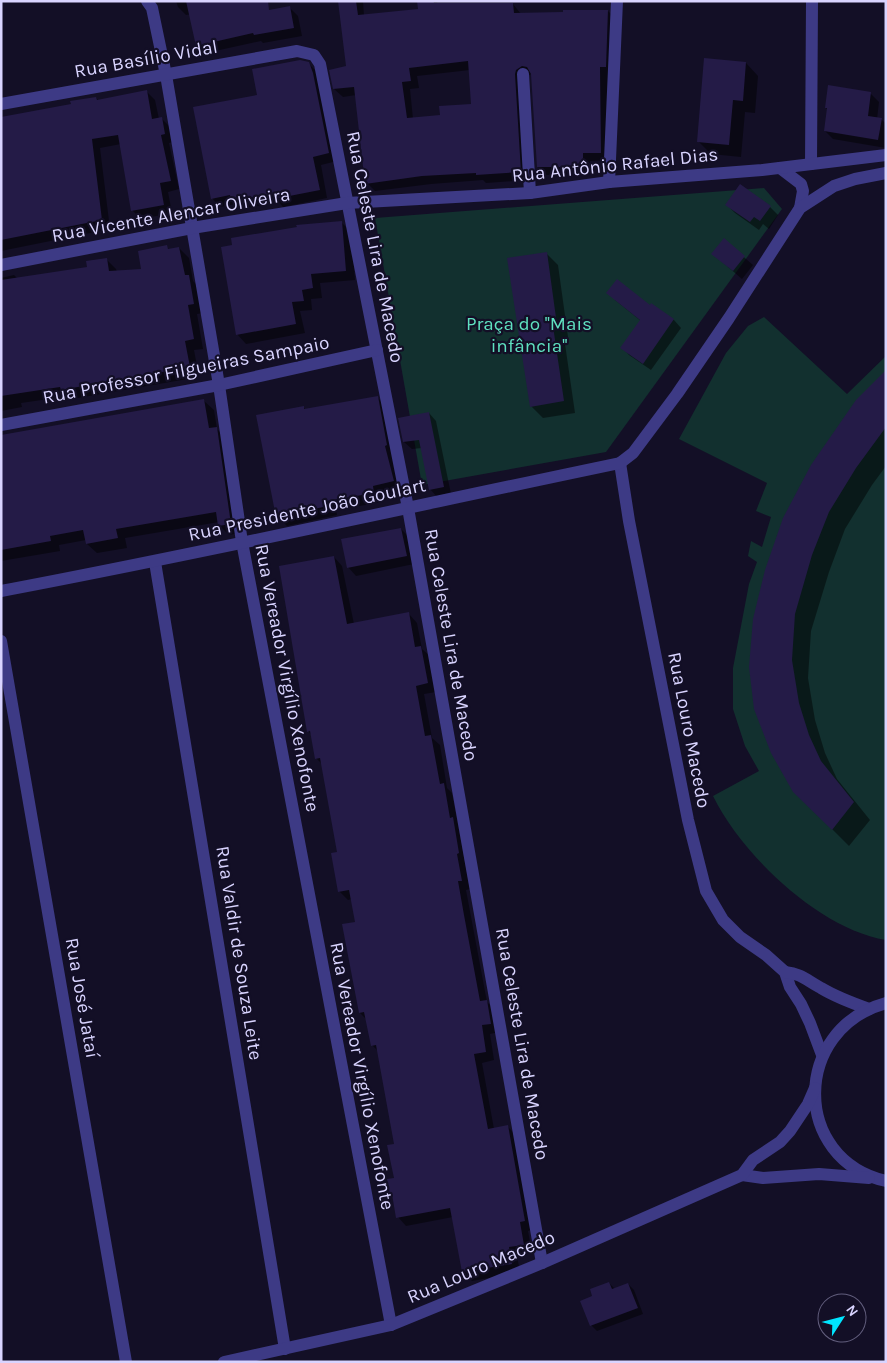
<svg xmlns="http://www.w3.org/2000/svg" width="887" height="1363" font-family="Karla,sans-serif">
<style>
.green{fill:#12302f}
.shadow{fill:#0007;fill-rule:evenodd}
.building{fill:#241b47;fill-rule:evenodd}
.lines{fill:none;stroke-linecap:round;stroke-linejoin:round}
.minor{stroke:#3d3a85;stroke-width:12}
.tertiary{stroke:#3d3a85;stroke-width:12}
.labels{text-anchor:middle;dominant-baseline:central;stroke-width:4.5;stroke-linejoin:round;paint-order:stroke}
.street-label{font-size:19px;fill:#d9d4ff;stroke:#130f26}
.park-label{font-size:19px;fill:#5fe0c0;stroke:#130f26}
</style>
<rect width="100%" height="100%" fill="#130f26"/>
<g class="green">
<path d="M764,188L782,209L606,452L422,485L375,218Z"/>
<path d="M764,317L847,394L886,356V940C819,929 742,855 713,796L759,771L745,746L733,709V668L749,584L757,562L748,556L751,541L762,547L771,517L756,511L767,483L679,439L726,353L748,326Z"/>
</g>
<g class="shadow">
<path d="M176,1H233L240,16L290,8L298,16L302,36L263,43L261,41L206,53L198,45L191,14L186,15L178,7Z"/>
<path d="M339,1H363L364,16L419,10L418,1H436L439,5L513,4L521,14L565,13L564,11H608L616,19L609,160L590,161L591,174L546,175L538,167L532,74H531L524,78L528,180L486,183L483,180L431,184L375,191L367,183L356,95L343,97L334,89L347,67ZM470,70L473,105L441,116L413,119L410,89L419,88L417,76Z"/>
<path d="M308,63L317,72L337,161L321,165L327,198L283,207L279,202L241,209L236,204L220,207L212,198L259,96Z"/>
<path d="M746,63L758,76L755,113L745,112L741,157L711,154L698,141Z"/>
<path d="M146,91L155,100L159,119H162L170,127L173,142L169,143L179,189L168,192L172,213L141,219L132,210L121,144L100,148L110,229L1,251V119L72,105L96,98L99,101Z"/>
<path d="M871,94L879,102L877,119H881L886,124V148L833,139L825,131L828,110L826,108Z"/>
<path d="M727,205L770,207L778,215L769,229L763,224L759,230L735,213Z"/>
<path d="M342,223L351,232L355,280L320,283L322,298L311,299L312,310L300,311L305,333L246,344L237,334Z"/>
<path d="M724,240L753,265L742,279L713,254Z"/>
<path d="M166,247L170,250L179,248L189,258L193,281L198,286L203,313L197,314L203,349L194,350L199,377L72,399L69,396L21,403L22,407L1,411V278L14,275L18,279L89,268L107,260L116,269L117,272L142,270Z"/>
<path d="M546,253L558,265L568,337H564L575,413L543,418L531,406Z"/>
<path d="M615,300L650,306L652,305L674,320L681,328L651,370L629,355L622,347L641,321Z"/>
<path d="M886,372V466L872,485L845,529L829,572L811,631L808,678L815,720L825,753L837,779L870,820L849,846L794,791L750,667Z"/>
<path d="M377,397L387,407L403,490L382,495L383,502L336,510L337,515L287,526L277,516L303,407L306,410Z"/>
<path d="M204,401L214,410L217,429L226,438L240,533L229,535L219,525V522L125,538L127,548L97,553L87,544L86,540L59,545L60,551L1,561V436Z"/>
<path d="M429,413L436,421L451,494L437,497L430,489L422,448L412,449L404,442L400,419Z"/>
<path d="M401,529L409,537L414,564L356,576L348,567Z"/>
<path d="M334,557L342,566L354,624L409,614L417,623L422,649L430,656L436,692L424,694L432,738L440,745L447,788L452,793L470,889L466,890L487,1002L495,1010L499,1032L490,1034L494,1060L482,1063L494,1129L507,1126L516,1135L533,1229L528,1231L532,1253L517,1256L520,1272L472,1281L463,1272L453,1217L406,1226L398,1217L389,1180L396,1179L395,1145L379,1052L372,1045L367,1020L360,1013L356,923L352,899L348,900L339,891V853L323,765L316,758L312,735L308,731Z"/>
<path d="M609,1283L615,1289L628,1284L634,1290L643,1314L597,1331L591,1325L594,1297Z"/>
</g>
<g class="building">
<path d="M186,1H268L269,10L290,6L294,28L254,35L253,33L196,46Z"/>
<path d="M338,1H356L358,15L418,9L417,1H433L434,3H513L514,13L563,12V10H608L606,67H600L601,153H583V167H537L531,74L527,67L522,66L516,70L515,74L521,172L476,175V173L422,176L365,184L354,87L333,89L329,70L346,66ZM468,61L471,104L439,106L440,115L407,118L402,82L411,81L409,68Z"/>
<path d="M704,58L746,62L743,101L733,100L729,145L697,142Z"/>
<path d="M300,60L309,62L313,73L329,153L313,157L320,190L274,199L273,194L231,201L230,195L211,199L193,107L257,95L252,69Z"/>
<path d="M828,85L871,92L868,116L882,118L878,140L824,131L827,108H825Z"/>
<path d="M147,90L152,119L162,117L165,134L161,135L171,181L160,183L164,205L131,211L118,135L92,139L102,220L1,240V117L71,104L70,101L96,97L97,100Z"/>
<path d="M740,184L771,206L760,221L754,217L750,222L725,205Z"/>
<path d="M342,221L346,271L311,274L313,288L302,290L304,301L292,302L296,324L236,335L221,247L232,245L231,238L297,227L296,225Z"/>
<path d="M724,238L745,256L733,271L711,254Z"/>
<path d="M167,245L168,249L179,247L185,275H189L194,304L188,305L194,339L185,341L190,367L61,390L60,387L1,396V280L87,267L86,261L107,258L109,271L141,269L138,251Z"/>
<path d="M547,252L557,325L553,326L564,401L530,407L507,258Z"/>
<path d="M617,279L650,305L651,303L674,319L643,364L620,348L640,320L606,293Z"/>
<path d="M886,370V427L856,468L829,512L812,555L795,614L792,660L799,703L809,735L821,761L854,802L832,830L793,792L771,753L754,709L749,667L753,619L765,570L783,518L811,465L856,400Z"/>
<path d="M378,396L387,445L385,446L394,481L373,486L374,493L327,501L328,506L276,517L256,415L304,406V409Z"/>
<path d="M204,399L209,428L217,427L231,524L218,526L216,512L116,529L118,538L86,544L83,530L50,536L51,541L1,550V435Z"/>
<path d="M429,412L444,487L429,490L419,440L403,442L398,418Z"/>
<path d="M401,528L407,556L347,568L341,539Z"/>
<path d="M334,556L347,624L409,612L415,647L421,646L428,683L416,686L425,736L431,735L440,784L444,783L450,818L453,817L459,853L457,854L462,881H458L464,915L480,1001L487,1000L491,1024L482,1025L486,1052L474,1054L488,1129L508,1125L525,1221L520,1222L524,1245L509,1247L512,1264L462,1272L450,1208L396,1218L392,1194L390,1195L387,1179L394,1178L387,1145L394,1144L376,1045L371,1046L364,1012L359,1013L342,924L355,922L349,890L338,892L331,853L337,852L320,758L315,759L310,731L307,732L279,566Z"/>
<path d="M609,1282L612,1289L628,1283L638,1308L590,1326L580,1301L592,1296L590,1289Z"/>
</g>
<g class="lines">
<g class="minor">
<path d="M147,1L152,8L166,75L219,385L242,542L391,1325"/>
<path d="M523,74L530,193"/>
<path d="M1,104L297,51L314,55L320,64L408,508L542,1263"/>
<path d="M811,164L812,1"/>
<path d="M609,182L617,1"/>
<path d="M1,425L219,385L377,350"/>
<path d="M620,463L629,521L688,820L706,891L723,920L740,937L766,955L785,972L790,987L801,1004L810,1023L822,1055"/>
<path d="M155,562L285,1349"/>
<path d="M1,641L126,1362"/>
<path d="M785,972C802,974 806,980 821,988C836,997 852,1003 869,1009"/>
<path d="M886,1003C792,1029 791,1159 886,1181"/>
<path d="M742,1175L763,1178L819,1174L869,1178"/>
<path d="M224,1362L391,1325L542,1263L742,1175L753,1160L780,1142L790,1131L808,1104L815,1088"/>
</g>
<g class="tertiary">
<path d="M780,168L801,184L803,191L800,208"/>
<path d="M1,265L192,228L347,203L530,193L609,182L762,170L886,155"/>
<path d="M1,591C208,552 414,506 620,463L633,453L677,394L729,318L800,208L834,186L855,179L886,173"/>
</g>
</g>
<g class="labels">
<g class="street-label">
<text transform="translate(146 59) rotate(-10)">Rua Basílio Vidal</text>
<text transform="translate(615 165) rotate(-6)">Rua Antônio Rafael Dias</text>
<text transform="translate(171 215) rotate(-10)">Rua Vicente Alencar Oliveira</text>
<text transform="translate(375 247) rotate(79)">Rua Celeste Lira de Macedo</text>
<text transform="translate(186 370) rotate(-11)">Rua Professor Filgueiras Sampaio</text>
<text transform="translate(307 510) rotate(-12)">Rua Presidente João Goulart</text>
<text transform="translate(451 645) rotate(80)">Rua Celeste Lira de Macedo</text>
<text transform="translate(287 678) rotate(79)">Rua Vereador Virgílio Xenofonte</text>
<text transform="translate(689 730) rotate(79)">Rua Louro Macedo</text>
<text transform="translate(239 953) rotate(81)">Rua Valdir de Souza Leite</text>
<text transform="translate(82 998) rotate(80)">Rua José Jataí</text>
<text transform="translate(522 1044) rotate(80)">Rua Celeste Lira de Macedo</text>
<text transform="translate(362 1076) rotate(79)">Rua Vereador Virgílio Xenofonte</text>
<text transform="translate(481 1267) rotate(-23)">Rua Louro Macedo</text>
</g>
<g class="park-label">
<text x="529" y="324">Praça do ''Mais<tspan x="529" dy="22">infância''</tspan></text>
</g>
</g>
<rect width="887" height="1363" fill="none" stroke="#d9d4ff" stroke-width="5"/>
<g transform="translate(842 1318) rotate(54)"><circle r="24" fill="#130f26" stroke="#625e7d"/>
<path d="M0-4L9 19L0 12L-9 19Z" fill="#00e5ff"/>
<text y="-8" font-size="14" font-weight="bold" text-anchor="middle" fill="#d9d4ff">N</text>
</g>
</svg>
